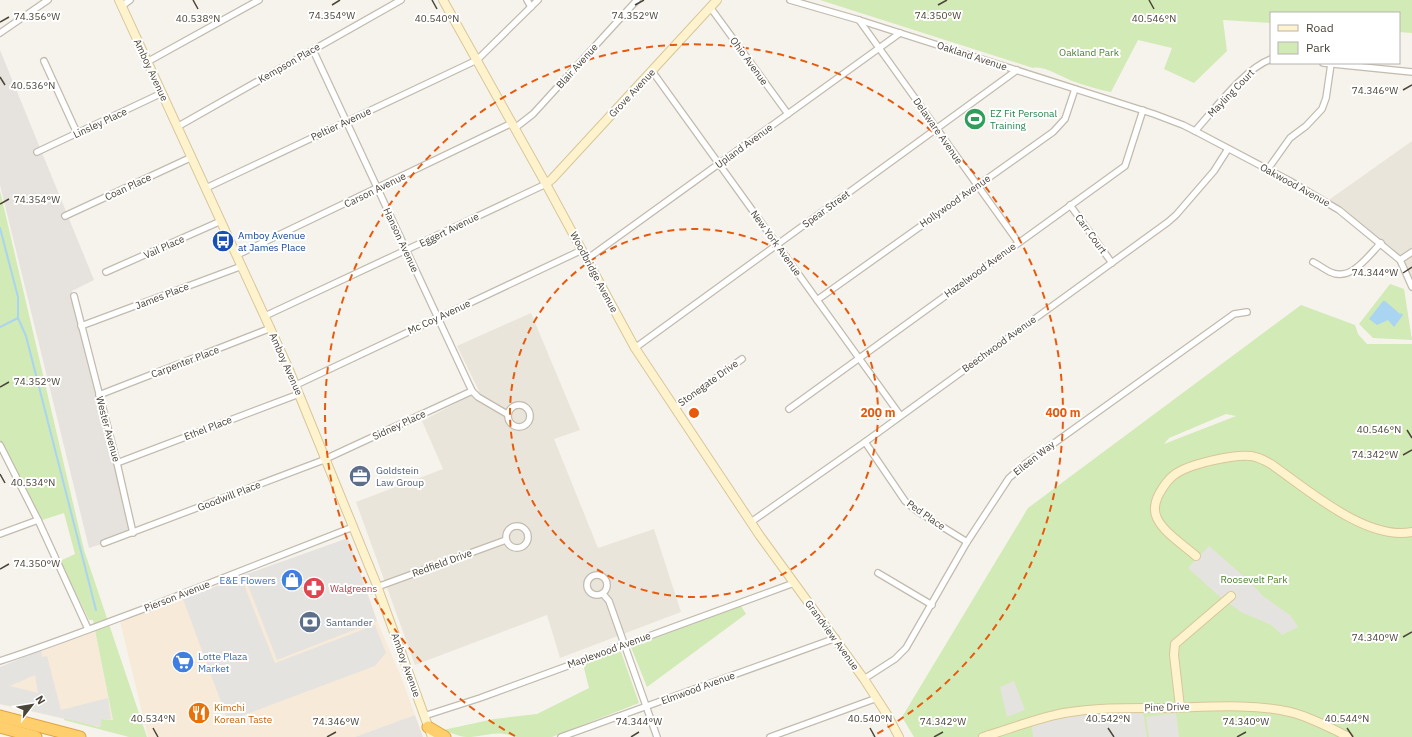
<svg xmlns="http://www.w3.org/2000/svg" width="1412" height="737" font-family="'IBM Plex Sans',sans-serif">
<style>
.residential{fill:#eae5da}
.commercial{fill:#f7ead8}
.industrial{fill:#e6e2dd}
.green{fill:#d2eab5;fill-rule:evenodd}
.parking{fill:#e5e3e0;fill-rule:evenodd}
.water{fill:#a9d4f2}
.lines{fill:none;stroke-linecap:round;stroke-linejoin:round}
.stream{stroke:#a9d4f2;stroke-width:2}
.street-casing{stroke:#c2bbae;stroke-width:8}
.secondary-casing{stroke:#d6c79b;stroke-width:10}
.highway-casing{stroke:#e0a43c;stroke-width:13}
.street{stroke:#fff;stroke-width:5.5}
.secondary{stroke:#fff3cd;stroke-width:8}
.highway{stroke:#ffcf6e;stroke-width:11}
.ticks{fill:none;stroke:#4b4439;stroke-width:1.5}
.ring{fill:none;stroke:#e8590c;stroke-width:2;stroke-dasharray:7 5}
.labels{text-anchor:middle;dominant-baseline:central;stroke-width:4;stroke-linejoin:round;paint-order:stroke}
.park-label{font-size:10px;fill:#4a7f2a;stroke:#fff}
.street-label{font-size:10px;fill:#4b4439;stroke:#fff}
.leisure-label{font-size:10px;fill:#27864d;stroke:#fff;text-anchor:start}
.transit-label{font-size:10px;fill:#164399;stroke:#fff;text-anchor:start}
.service-label{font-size:10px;fill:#4e5e75;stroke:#fff;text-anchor:start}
.shop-label{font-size:10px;fill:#366cbe;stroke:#fff;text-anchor:end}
.health-label{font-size:10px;fill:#be3a42;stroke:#fff;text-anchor:start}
.food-label{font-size:10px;fill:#c56008;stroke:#fff;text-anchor:start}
.ticks-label{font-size:10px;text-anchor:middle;fill:#4b4439;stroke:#fff;stroke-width:4;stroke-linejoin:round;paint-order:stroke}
.centre{fill:#e8590c;stroke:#fff;stroke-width:2}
.ring-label{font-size:12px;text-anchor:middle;font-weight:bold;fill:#e8590c;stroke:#fff;stroke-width:4;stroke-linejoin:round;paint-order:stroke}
</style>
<rect width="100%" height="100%" fill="#f6f3ec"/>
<g class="residential">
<path d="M1412,141V287L1400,260L1326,202Z"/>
<path d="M531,313L580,430L554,439L598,548L654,529L681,612L560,658L547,615L415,665L356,502L443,469L422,421L479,391L457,346Z"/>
</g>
<g class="commercial">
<path d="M348,538L377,621L400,674L415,715L355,737H148L120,621Z"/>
<path d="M95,631L113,720L99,727L0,704V667Z"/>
</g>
<g class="industrial">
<path d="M0,50L94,280L72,291L132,534L89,548L0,185Z"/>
<path d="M415,715L423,737H355Z"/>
</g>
<g class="green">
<path d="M820,0H1412V33L1399,32V13H1271V23L1223,20L1227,51L1194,83L1164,69L1172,48L1138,40L1111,92C1098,90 1085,85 1072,81C1062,77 1043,65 1033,68Z"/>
<path d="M0,191L84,550L147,737H129L64,720L65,718L99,727L100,719L113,720L93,620H89L60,561L75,554L64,513L36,522L0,451Z"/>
<path d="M1390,284L1404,289L1412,340L1373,338L1359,324Z"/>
<path d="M1301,305L1355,325L1358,334L1367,344H1412V737H914L902,717L1028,508ZM1226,414L1236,416L1164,444L1169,438Z"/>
<path d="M741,606L746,614L647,687L631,647Z"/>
<path d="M620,649L639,703L552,737H514C499,729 483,737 467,737C459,737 450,732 443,730L494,719L537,714L589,688L583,664Z"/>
</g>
<g class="parking">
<path d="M348,538L377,621L277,660L244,575Z"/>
<path d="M1209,546L1248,580L1263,596L1291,616L1298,627L1282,635L1271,625L1241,612L1219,596L1188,568Z"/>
<path d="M241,577L275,663L375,625L386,653L375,666L228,721L183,599Z"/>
<path d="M41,650L42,657L47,656L61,710L108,698L111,719H101V727L0,704V667ZM35,675L38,693L10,686Z"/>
<path d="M1014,681L1025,710L1007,717L1000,687Z"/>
<path d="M1143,712L1147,737H1033L1032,726L1059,718L1079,714Z"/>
<path d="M1176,713L1179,737H1149L1146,717Z"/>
</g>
<path class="water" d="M1383,301H1385L1400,314L1401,313L1403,315L1394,327L1388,320L1377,325L1369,319Z"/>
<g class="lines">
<g class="stream">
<path d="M0,228L18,297V318L26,336L96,610"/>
<path d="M0,327L18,318"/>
</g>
<g class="street-casing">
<g id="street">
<path d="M527,0L531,7"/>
<path d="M790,0L859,20L1154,114L1183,125L1195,131L1290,181L1339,210L1400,260L1412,287"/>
<path d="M122,6L130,0"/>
<path d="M710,7L788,114"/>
<path d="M859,20L1018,242"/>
<path d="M0,33L48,0"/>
<path d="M313,50L472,391L478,397L507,414"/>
<path d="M44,61L77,133"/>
<path d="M147,62L259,0"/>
<path d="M1323,63L1412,72"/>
<path d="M652,71L900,415"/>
<path d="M177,127L401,0"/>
<path d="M515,128L533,114L637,0"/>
<path d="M1195,131C1215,109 1244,69 1271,59"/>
<path d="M37,152L162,93"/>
<path d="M1268,169L1290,138L1306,126L1322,109L1326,98L1331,64"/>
<path d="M206,188L477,60L538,0"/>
<path d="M1070,205L1112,263"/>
<path d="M65,216L192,157"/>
<path d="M237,255L512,123"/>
<path d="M587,259L900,33"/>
<path d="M1400,260L1412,252"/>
<path d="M1313,262C1319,265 1324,269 1330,272C1351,282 1367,257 1381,243"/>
<path d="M106,272L221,221"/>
<path d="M74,296L117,463L133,533"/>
<path d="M817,300L1053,132L1065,119L1075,89"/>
<path d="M265,316L406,250L546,184"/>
<path d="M81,326L242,266"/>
<path d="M635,348L1017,70"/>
<path d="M296,385L582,250"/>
<path d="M99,395L271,328"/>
<circle cx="519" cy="416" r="11"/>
<path d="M675,408L742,359"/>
<path d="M789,409L1125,166L1143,110"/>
<path d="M865,442L905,501L917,511L967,542"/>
<path d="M0,445L38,520L88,629"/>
<path d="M117,463L299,394"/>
<path d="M751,522L865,442L1168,222L1176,215L1214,171L1228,149"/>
<circle cx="517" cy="537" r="11"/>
<path d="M0,534L38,520"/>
<path d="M104,543L321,461L472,391"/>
<path d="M878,573L932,605"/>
<circle cx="597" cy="585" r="10"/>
<path d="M377,587L506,540"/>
<path d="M603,594L609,601L657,737"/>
<path d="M0,661C49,645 98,626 146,608C215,581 284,554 353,527"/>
<path d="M864,679L895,659L906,648L967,542L1009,478L1025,464L1234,314L1247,312"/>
<path d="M424,716L480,698L794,583"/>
<path d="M561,737L836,638"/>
<path d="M770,737L877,698"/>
</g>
</g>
<g class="secondary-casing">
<g id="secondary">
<path d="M119,0L287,365L376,583L432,737"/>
<path d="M443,0L546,184L635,348L760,536L864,679L888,716L899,737"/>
<path d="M546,184L552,179L717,0"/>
<path d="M1196,556C1185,546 1163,532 1157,518C1153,510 1155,502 1159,494C1163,487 1167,480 1174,475C1188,464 1234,454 1251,456C1258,457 1264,460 1271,464C1307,489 1366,541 1412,532"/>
<path d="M1180,707L1174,655L1175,644L1231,596"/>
<path d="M983,737C1010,729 1037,718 1064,713C1098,707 1133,708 1167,708C1208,707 1250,703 1290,712C1311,717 1330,728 1349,737"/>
</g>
</g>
<g class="highway-casing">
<g id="highway">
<path d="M0,716L80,737"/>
<path d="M0,727L36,737"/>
<path d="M428,727L445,737"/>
</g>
</g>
<use href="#street" class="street"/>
<use href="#secondary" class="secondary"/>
<use href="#highway" class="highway"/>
</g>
<path class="ticks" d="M193,0L198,9M432,0L437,9M1149,0L1154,9M332,5L340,0M635,5L644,0M938,5L947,0M0,22L9,17M0,77L5,85M1403,90L1412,85M0,204L9,199M1403,273L1412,267M0,387L9,382M1407,430L1412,438M1403,455L1412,450M0,474L5,483M0,569L9,564M1403,637L1412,632M153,728L158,737M870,728L875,737M1108,728L1114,737M1347,728L1353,737M327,737L336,732M631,737L639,732M934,737L943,732M1237,737L1246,732"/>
<g class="ring">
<circle cx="694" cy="413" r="184"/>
<path d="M515 736A369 369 0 1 1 873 736"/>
</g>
<defs>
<g id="stadium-disc" transform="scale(1.15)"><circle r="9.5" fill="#2e9e5b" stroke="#fff"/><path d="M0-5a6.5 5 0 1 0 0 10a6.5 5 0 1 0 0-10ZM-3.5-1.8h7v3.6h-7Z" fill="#fff"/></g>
<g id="bus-disc" transform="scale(1.15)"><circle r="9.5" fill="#1a4fb4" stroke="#fff"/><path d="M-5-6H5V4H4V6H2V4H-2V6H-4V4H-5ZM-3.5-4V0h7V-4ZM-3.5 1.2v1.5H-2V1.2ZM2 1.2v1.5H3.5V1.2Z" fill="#fff"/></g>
<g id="office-disc" transform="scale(1.15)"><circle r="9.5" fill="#5c6f8a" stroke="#fff"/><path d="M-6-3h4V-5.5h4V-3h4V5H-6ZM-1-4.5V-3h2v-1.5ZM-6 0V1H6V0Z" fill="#fff"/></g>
<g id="shop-disc" transform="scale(1.15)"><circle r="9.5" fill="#3f7fe0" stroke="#fff"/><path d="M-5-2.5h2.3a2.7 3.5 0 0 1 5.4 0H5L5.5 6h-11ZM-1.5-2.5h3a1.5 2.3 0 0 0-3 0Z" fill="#fff"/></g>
<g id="pharmacy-disc" transform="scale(1.15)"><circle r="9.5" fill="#e0444e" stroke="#fff"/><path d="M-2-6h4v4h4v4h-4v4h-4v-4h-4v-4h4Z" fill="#fff"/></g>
<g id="bank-disc" transform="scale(1.15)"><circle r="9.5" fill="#5c6f8a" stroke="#fff"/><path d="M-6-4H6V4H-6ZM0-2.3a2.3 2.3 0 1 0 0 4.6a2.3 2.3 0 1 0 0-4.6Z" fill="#fff"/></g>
<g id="supermarket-disc" transform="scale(1.15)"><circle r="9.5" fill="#3f7fe0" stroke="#fff"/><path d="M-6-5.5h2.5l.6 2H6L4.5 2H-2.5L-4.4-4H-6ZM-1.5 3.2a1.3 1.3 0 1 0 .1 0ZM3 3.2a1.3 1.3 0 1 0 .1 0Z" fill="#fff"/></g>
<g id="restaurant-disc" transform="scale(1.15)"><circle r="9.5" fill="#e8710a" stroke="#fff"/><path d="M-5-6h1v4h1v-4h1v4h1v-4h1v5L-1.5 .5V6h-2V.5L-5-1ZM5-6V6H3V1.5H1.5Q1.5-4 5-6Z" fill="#fff"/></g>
</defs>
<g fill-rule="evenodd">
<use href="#stadium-disc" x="975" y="119"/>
<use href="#bus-disc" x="223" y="241"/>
<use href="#office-disc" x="360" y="476"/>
<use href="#shop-disc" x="292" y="580"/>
<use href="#pharmacy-disc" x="314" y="588"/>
<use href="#bank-disc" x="310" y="622"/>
<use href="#supermarket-disc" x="183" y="662"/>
<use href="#restaurant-disc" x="199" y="713"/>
</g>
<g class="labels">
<g class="park-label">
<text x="1089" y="52">Oakland Park</text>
<text x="1254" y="579">Roosevelt Park</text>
</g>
<g class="street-label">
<text transform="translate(972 56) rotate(18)">Oakland Avenue</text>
<text transform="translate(749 61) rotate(54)">Ohio Avenue</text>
<text transform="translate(289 63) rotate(-30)">Kempson Place</text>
<text transform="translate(577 66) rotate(-48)">Blair Avenue</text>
<text transform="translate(151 70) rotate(65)">Amboy Avenue</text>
<text transform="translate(632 93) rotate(-47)">Grove Avenue</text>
<text transform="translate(1231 93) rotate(-46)">Mayling Court</text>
<text transform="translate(100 123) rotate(-25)">Linsley Place</text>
<text transform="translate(341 124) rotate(-25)">Peltier Avenue</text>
<text transform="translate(938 131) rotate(55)">Delaware Avenue</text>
<text transform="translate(744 146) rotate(-36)">Upland Avenue</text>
<text transform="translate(1295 185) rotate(29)">Oakwood Avenue</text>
<text transform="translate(128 187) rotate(-25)">Coan Place</text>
<text transform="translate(375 190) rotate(-26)">Carson Avenue</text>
<text transform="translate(955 201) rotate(-35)">Hollywood Avenue</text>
<text transform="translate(826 209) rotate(-36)">Spear Street</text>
<text transform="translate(449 230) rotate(-26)">Eggert Avenue</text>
<text transform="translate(1091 234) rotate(54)">Carr Court</text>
<text transform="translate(401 240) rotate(65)">Hanson Avenue</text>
<text transform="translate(776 243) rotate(54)">New York Avenue</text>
<text transform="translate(164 247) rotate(-24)">Vail Place</text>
<text transform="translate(980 270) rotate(-36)">Hazelwood Avenue</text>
<text transform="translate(594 272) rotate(62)">Woodbridge Avenue</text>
<text transform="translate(162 296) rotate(-21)">James Place</text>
<text transform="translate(439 317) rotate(-25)">Mc Coy Avenue</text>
<text transform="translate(999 344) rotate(-36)">Beechwood Avenue</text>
<text transform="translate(185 362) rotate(-21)">Carpenter Place</text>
<text transform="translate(286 364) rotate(66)">Amboy Avenue</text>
<text transform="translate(708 383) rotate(-36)">Stonegate Drive</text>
<text transform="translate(399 425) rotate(-25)">Sidney Place</text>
<text transform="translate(208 428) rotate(-21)">Ethel Place</text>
<text transform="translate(108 429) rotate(75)">Wester Avenue</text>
<text transform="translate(1034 458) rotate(-38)">Eileen Way</text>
<text transform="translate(229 496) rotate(-21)">Goodwill Place</text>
<text transform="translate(926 515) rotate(35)">Ped Place</text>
<text transform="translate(442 563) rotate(-20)">Redfield Drive</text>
<text transform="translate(177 596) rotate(-21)">Pierson Avenue</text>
<text transform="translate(832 635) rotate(54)">Grandview Avenue</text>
<text transform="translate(609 650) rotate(-20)">Maplewood Avenue</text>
<text transform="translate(406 665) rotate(70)">Amboy Avenue</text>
<text transform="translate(698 688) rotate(-20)">Elmwood Avenue</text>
<text transform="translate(1167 707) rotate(-2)">Pine Drive</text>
</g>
<g class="leisure-label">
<text x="990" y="113">EZ Fit Personal<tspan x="990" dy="12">Training</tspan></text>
</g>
<g class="transit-label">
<text x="238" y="235">Amboy Avenue<tspan x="238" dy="12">at James Place</tspan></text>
</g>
<g class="service-label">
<text x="376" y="470">Goldstein<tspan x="376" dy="12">Law Group</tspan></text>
<text x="326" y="622">Santander</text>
</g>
<g class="shop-label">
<text x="276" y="580">E&amp;E Flowers</text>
<text x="198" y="656" text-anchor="start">Lotte Plaza<tspan x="198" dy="12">Market</tspan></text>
</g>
<g class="health-label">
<text x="330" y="588">Walgreens</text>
</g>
<g class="food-label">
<text x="214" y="707">Kimchi<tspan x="214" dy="12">Korean Taste</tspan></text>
</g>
</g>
<g class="ticks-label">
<text x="332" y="19">74.354°W</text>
<text x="635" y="19">74.352°W</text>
<text x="938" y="19">74.350°W</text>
<text x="37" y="20">74.356°W</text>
<text x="198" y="22">40.538°N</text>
<text x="437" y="22">40.540°N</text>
<text x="1154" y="22">40.546°N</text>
<text x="33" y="89">40.536°N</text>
<text x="1375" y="94">74.346°W</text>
<text x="37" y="203">74.354°W</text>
<text x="1375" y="276">74.344°W</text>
<text x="37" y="385">74.352°W</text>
<text x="1379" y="433">40.546°N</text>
<text x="1375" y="458">74.342°W</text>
<text x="33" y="486">40.534°N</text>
<text x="37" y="567">74.350°W</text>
<text x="1375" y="641">74.340°W</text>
<text x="153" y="722">40.534°N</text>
<text x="870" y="722">40.540°N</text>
<text x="1108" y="722">40.542°N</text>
<text x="1347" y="722">40.544°N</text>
<text x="336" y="725">74.346°W</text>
<text x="639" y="725">74.344°W</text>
<text x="943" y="725">74.342°W</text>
<text x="1246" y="725">74.340°W</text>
</g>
<circle cx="694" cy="413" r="6" class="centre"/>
<g class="ring-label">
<text x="878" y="417">200 m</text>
<text x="1063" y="417">400 m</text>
</g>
<rect x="1270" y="12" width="130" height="52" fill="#ffffff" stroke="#b7b4b0"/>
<rect x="1278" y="25" width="20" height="6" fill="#fff3cd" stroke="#b7b4b0"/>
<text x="1306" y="32" font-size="12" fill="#4b4439">Road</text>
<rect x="1278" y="42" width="20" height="12" fill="#d2eab5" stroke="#b7b4b0"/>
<text x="1306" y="52" font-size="12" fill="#4b4439">Park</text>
<g transform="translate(32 705) rotate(59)" stroke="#ffffff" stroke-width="3" paint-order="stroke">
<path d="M0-3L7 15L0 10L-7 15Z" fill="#4b4439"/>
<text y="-6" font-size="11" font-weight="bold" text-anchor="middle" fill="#4b4439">N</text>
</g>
</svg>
